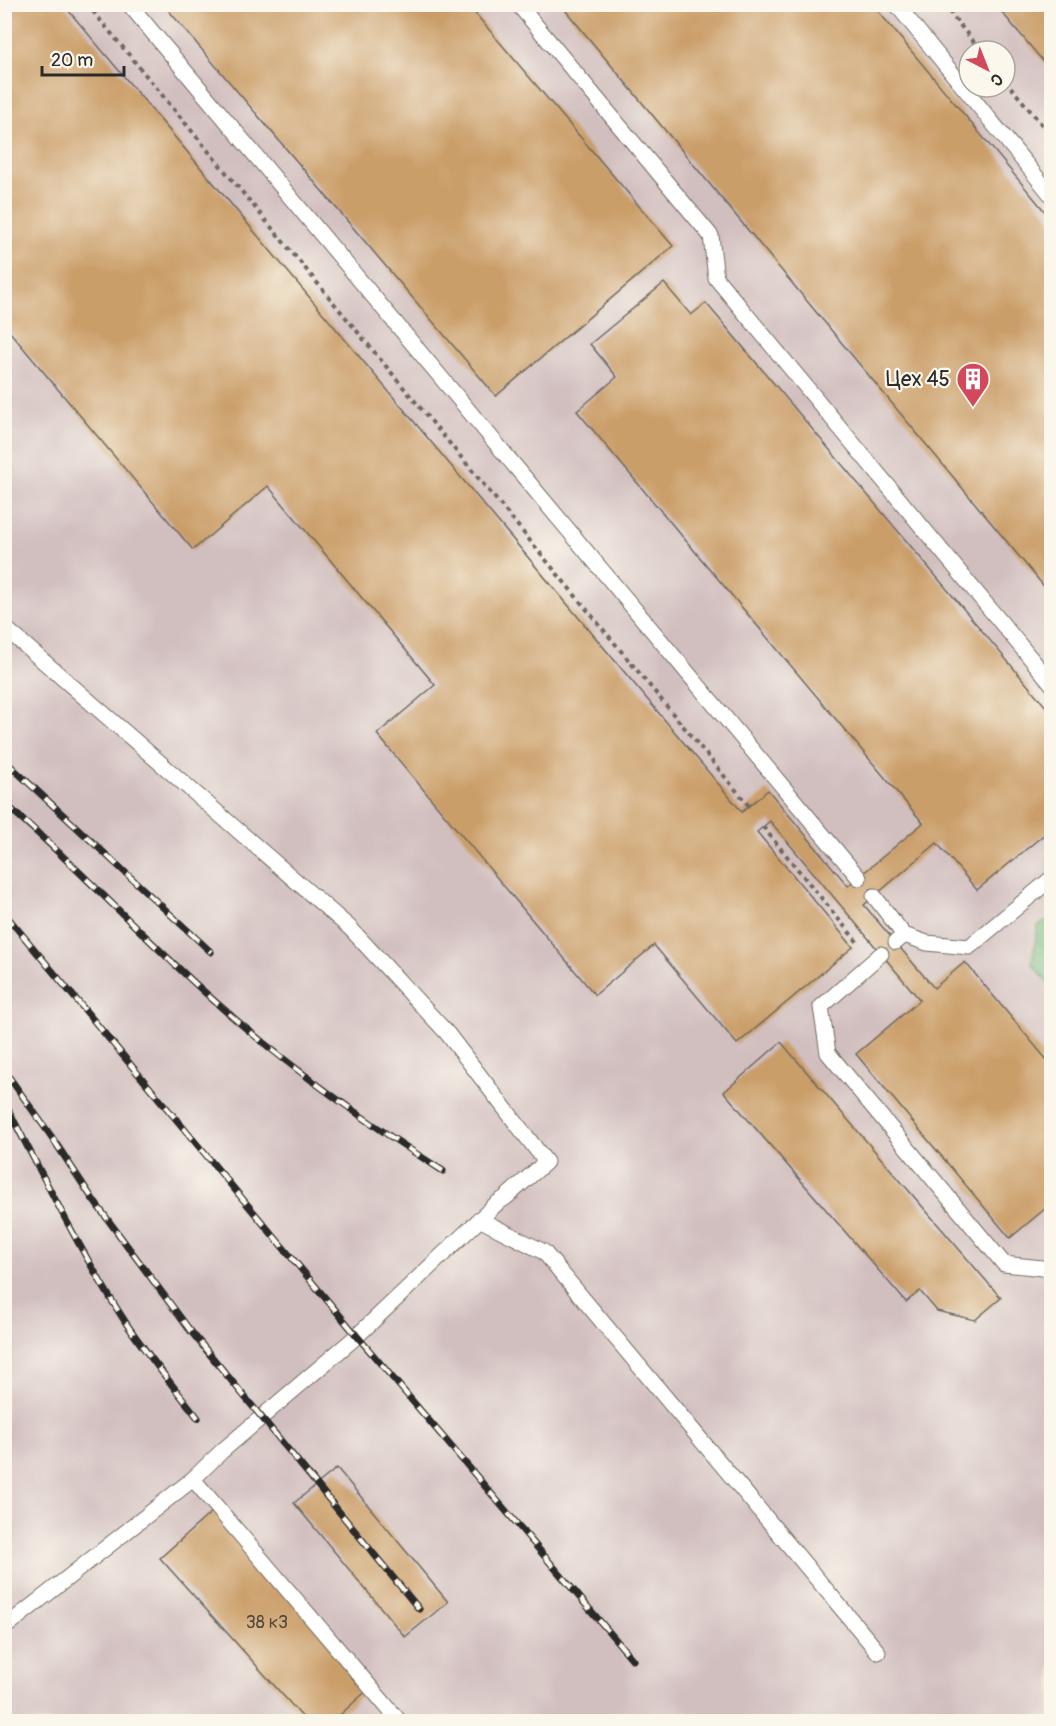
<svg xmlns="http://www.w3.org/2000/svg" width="1056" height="1726" font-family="Pangolin,sans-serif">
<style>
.industrial{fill:#d1bfbf;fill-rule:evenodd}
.forest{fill:#72b87c;stroke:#4e7254;stroke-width:1.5}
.building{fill:#ca9e69}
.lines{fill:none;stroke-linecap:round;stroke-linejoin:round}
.lane-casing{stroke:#6f6a5e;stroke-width:17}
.path{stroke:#6f6a5e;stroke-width:4;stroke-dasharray:4.5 4.5;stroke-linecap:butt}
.lane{stroke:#fff;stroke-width:15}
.rail-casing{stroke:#2b2b2b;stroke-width:7}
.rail{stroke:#fbf7ec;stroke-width:4.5;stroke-dasharray:14;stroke-linecap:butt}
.labels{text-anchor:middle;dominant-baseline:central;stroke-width:4.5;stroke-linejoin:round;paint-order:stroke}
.number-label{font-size:18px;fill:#53483a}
.poi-label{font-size:21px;fill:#2b2b2b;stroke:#fbf7ec;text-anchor:end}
</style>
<rect width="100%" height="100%" fill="#fbf7ec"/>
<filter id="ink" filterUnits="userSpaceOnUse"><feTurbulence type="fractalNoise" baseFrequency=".0167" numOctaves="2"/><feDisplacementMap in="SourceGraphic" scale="12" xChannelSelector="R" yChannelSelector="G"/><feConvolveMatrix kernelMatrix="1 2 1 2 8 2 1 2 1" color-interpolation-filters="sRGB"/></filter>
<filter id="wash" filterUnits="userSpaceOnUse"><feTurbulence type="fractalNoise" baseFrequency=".008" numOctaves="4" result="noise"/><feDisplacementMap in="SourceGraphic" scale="24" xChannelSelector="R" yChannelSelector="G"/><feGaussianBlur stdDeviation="1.35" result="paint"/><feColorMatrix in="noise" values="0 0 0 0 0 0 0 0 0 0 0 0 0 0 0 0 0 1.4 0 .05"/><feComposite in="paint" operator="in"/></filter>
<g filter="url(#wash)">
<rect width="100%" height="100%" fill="#ece0be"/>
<path class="industrial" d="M5,5H1051V1721L5,1722ZM969,51H1005V87H969Z"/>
<path class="forest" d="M1051,919V987L1032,963L1038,926Z"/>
<g id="blocks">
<g class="building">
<path d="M4,4H63L742,812L768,790L848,886L923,823L577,411L617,377L590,344L664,283L691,315L706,303L1052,714V828L977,890L937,843L864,905L934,988L965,962L1052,1066V1203L1010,1238L856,1054L920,1000L770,821L757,832L853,947L737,1044L654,945L595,995L377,734L435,685L268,486L193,550L4,325Z"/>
<path d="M995,4H1052V72Z"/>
<path d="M164,5H468L673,246L496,396Z"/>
<path d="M561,5H873L1052,220V596Z"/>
<path d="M781,1042L1001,1298L975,1320L937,1311L920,1291L906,1302L724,1092Z"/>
<path d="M337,1468L448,1602L405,1637L294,1503Z"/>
<path d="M215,1509L373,1685L332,1722H307L160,1558Z"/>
</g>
</g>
</g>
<g filter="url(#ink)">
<use href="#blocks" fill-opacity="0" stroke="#6f6a5e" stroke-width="1.5"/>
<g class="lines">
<g class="lane-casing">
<g id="lane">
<path d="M129,4L859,878"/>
<path d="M518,4L711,236L716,278L1052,684"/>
<path d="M896,4L1052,196"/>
<path d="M4,627L350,928L447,1033L546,1162L505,1198L496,1204L357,1336L222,1451L193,1479L4,1628"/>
<path d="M874,896L904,935L896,942"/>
<path d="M904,935L927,943L969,947L1052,878"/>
<path d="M881,954L821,1007L828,1053L1004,1264L1052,1269"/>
<path d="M479,1219L544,1252L878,1652"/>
<path d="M193,1479L400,1722"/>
</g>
</g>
<g class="path">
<path d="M87,4L749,806"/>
<path d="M943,4L981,51"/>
<path d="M1005,80L1052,137"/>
<path d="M763,827L859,944"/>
</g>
<use href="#lane" class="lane"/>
<g class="rail-casing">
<g id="rail">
<path d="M4,760L211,952"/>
<path d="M4,803C79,867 146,941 220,1006C289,1067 365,1121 443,1171"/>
<path d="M4,913L357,1336L633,1660"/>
<path d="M4,1070L51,1136L94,1201L189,1329L419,1609"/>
<path d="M4,1102C44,1177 80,1252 126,1323C148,1356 174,1387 198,1418"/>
</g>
</g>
<use href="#rail" class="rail"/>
</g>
</g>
<defs>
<g id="building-pin" transform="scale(1.725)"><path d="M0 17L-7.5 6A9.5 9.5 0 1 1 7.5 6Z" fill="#d1495b" stroke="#fbf7ec"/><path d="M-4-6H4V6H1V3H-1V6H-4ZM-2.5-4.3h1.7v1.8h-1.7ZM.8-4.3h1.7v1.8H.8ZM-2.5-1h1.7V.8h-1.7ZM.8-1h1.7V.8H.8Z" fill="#fff"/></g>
</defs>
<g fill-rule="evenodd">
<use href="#building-pin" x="973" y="379"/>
</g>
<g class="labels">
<g class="number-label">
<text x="267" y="1622">38 к3</text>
</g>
<g class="poi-label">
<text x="950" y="379">Цех 45</text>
</g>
</g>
<rect width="1056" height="1726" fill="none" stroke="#fbf7ec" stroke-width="24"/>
<g transform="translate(987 69) rotate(138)"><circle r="28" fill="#fbf7ec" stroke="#a8a59f" stroke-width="1.5"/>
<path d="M0-4.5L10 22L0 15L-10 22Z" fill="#d1495b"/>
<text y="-9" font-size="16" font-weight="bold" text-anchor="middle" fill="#2b2b2b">С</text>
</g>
<path d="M42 66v9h82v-9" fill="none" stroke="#2b2b2b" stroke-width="3"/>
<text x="51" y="66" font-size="18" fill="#2b2b2b" stroke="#fbf7ec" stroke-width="4.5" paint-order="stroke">20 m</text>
</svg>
